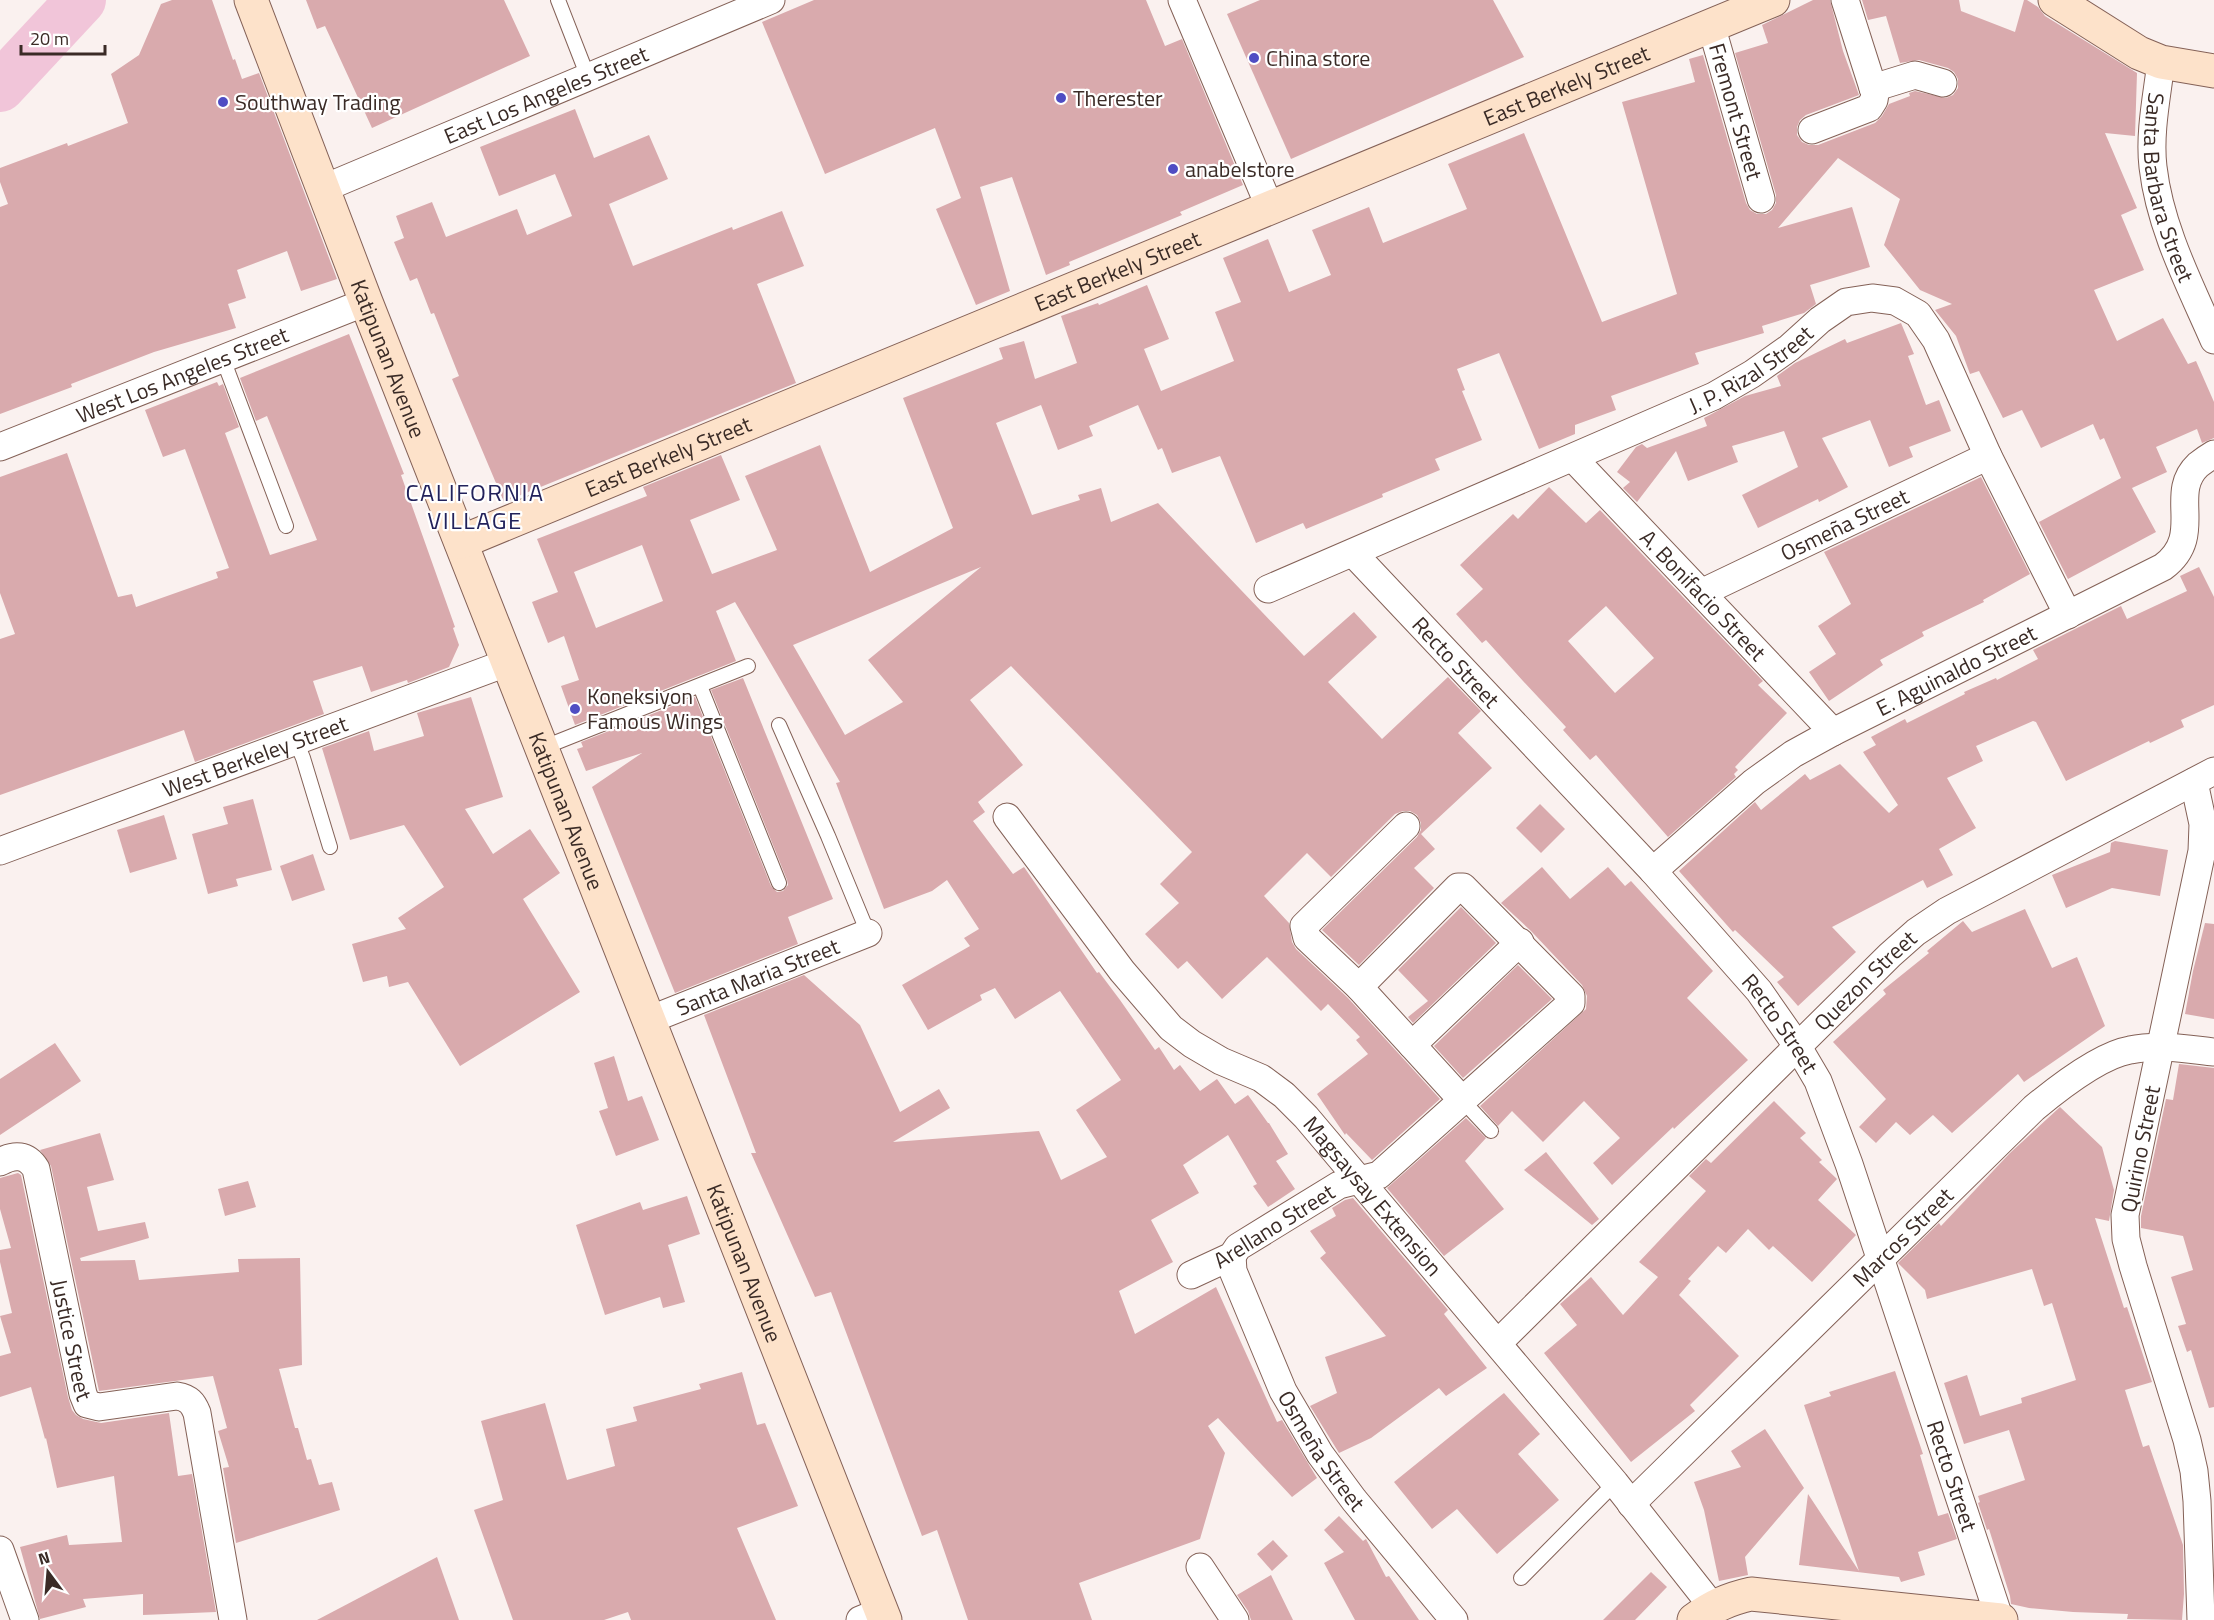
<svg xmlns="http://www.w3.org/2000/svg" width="2214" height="1620" font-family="'Titillium Web',sans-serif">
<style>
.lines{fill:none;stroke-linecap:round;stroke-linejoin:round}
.river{stroke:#f1c5d9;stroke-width:50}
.building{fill:#d9aaad;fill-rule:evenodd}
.lane-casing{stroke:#846157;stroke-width:16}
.street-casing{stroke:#846157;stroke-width:29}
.secondary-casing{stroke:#846157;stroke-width:35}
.lane{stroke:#fff;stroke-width:14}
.street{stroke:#fff;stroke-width:27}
.secondary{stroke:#fde2ca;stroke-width:33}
.poi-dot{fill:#4f4dc3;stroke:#fff;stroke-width:2}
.labels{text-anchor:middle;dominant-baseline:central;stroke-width:4.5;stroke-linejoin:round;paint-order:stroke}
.poi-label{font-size:22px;fill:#3a2b26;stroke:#fff;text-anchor:start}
.street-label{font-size:22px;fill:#3a2b26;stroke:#fff}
.neighbourhood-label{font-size:24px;letter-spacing:1.5px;fill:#22225b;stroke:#fff}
</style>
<rect width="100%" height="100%" fill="#faf1ef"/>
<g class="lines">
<path class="river" d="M0,87L81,0"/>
</g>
<g class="building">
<path d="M172,0H212L233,60L235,59L242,79L259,73L337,279L301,291L287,251L237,270L246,298L228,304L236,328L154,352L71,384L72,387L0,414V207L8,204L0,182V168L67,143L68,146L128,123L111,74L139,55L161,4Z"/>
<path d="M306,0H504L530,56L372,128L325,26L317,29Z"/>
<path d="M814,0H1146L1165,46L1182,39L1243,185L1180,212L1182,215L1069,262L1070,265L1046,275L1012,177L980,187L1010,291L976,305L936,209L961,198L935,128L825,174L762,22Z"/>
<path d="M1260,0H1493L1524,57L1291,159L1227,14Z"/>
<path d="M1813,0H1830L1843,51L1859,95L1806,115L1800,120L1797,127V135L1802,142L1809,145H1818L1875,123L1882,116L1889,104L1910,96L1909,93L1915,91L1946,98L1953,95L1958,88V79L1954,72L1948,68L1919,60L1900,63L1886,16L1868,20L1862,0H1959L1961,11L2015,32L2024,0H2027L2038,7L2045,16L2137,73L2135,136L2105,133L2137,208L2121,215L2144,270L2094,290L2117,341L2163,318L2188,364L2196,361L2214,402V438L2202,443L2197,429L2156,447L2167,472L2132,488L2156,532L2068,579L2039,522L2121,478L2104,438L2100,440L2093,424L2041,448L2022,410L2003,418L1979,371L1970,374L1956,336L1935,310L1952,304L1920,290L1884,245L1900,199L1838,158L1778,228L1852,207L1870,267L1810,285L1816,304L1804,313L1762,326L1764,333L1695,353L1699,364L1611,396L1616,410L1575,425V434L1539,449L1499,353L1457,369L1465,390L1462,391L1482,440L1435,459L1440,470L1382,494L1383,497L1306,529L1303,523L1256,543L1220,456L1172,473L1162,448L1158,450L1138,405L1089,426L1093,436L1058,450L1041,405L996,423L1032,515L1080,500L1078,495L1101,488L1111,522L1158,503L1304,656L1354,612L1377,637L1328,682L1382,739L1448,677L1481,711L1458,733L1492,768L1421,834L1435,849L1414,868L1434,888L1359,965L1322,930L1417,837L1421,830V823L1417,815L1410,811H1403L1395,814L1331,877L1307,853L1264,896L1289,923L1292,942L1296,949L1348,998L1440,1099L1372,1160L1346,1133L1345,1135L1317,1094L1368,1054L1356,1040L1360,1037L1328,1004L1321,1011L1267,957L1222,999L1187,961L1178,969L1145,934L1179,903L1160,884L1192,852L1011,666L970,700L1023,765L978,802L985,812L973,821L1013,874L1024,867L1097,973L1099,972L1120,1000L1155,1050L1159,1047L1174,1070L1180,1065L1200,1091L1217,1079L1235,1104L1248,1095L1268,1123H1269L1288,1154L1276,1161L1295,1189L1268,1207L1253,1186L1257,1184L1228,1135L1183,1165L1199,1193L1151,1220L1173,1262L1119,1291L1135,1334L1216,1287L1277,1422L1282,1420L1317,1478L1292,1497L1218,1418L1208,1426L1225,1453L1200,1539L1079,1583L1092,1620H968L937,1530L922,1536L831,1292L815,1297L751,1153H756L704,1015L804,975L860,1025L900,1112L939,1089L950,1108L893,1142L1039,1131L1061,1180L1107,1157L1076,1110L1121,1080L1060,991L1015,1019L995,988L980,995L982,1000L928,1030L902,985L970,946L964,938L979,929L947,880L932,891L884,909L836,783L840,782L735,602L716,611L736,661L575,725L561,686L579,680L564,636L548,643L532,602L558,592L537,539L647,496L643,487L721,455L740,500L690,520L712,574L777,550L745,476L820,445L870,572L953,528L903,398L1003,359L999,348L1024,341L1035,379L1077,363L1061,316L1098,303L1099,305L1147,285L1169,339L1144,349L1161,391L1234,361L1215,312L1241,302L1223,258L1268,239L1289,292L1331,275L1312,230L1369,207L1383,243L1467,209L1448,164L1524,133L1602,322L1677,294L1622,102L1695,82L1689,59L1703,55L1746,203L1750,210L1757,214H1766L1772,210L1776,203V195L1735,53L1768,43L1762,25ZM642,545L663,601L596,628L574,572ZM981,567L868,660L903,702L845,735L793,645Z"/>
<path d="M575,109L594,158L649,135L668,179L609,204L633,266L732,227L733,230L782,211L804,266L757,284L796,383L504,502L452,379L459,376L434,313L431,314L417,278L410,281L394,242L404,238L396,216L432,202L446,237L517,209L527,235L572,216L555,174L499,196L480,147Z"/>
<path d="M1901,323L1914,354L1908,356L1926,405L1939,400L1951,431L1909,447L1913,457L1889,467L1870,420L1822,438L1848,487L1819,502L1818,499L1758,528L1742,495L1798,467L1784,431L1732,446L1738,462L1688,481L1676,451L1637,502L1623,488L1630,482L1617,472L1636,447L1642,444L1647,448L1707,426L1704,418L1745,396L1781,386L1777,376L1795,363L1845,339L1847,343Z"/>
<path d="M349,334L404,474L401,475L455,627L453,628L459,645L449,667L408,683L407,680L371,692L362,666L313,681L324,714L195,762L184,730L0,795V639L15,634L0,593V477L67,453L118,597L132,594L136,607L218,578L216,572L229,568L185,449L163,457L145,410L217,382L219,386L223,384L239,427L225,433L270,555L317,540L267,416L256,421L240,378Z"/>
<path d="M1981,477L2030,574L1983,600L1984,602L1922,632L1924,636L1880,660L1883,665L1829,701L1809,672L1836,654L1818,626L1851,604L1824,552Z"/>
<path d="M1549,487L1586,523L1600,510L1763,681L1758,685L1787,713L1735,767L1738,770L1734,774L1736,777L1668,837L1596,755L1590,760L1563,730L1566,727L1523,681L1486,640L1482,643L1456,614L1483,589L1460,565L1513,514L1518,519ZM1606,606L1654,658L1615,693L1568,641Z"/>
<path d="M2199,567L2214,597V705L2181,720L2184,727L2150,743L2149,741L2066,781L2036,722L2033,721L1976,746L1983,761L1947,778L1976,828L1939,849L1953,875L1927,888L1923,880L1832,927L1856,952L1798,1006L1777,982L1784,977L1735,930L1733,932L1679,871L1755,802L1761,810L1805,774L1810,780L1840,764L1889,813L1898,805L1863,752L1876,745L1871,737L1905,719L1907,723L1965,694L1964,692L1996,678L1997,680L2038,659L2033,650L2121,606L2127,619L2187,591L2180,576Z"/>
<path d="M743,678L833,899L788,917L798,944L675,993L592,787L642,753L586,771L577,749L583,747L581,742L695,697L771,886L777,892L783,891L788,885L787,880L711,690Z"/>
<path d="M471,697L503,797L465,809L493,854L530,829L560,873L523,899L580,992L460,1066L408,982L389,987L387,976L363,982L352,944L406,929L398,918L444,887L404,825L350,840L322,748L369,731L374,751L424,736L417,713Z"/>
<path d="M253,799L272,870L236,879L238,886L208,894L192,834L228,824L223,807Z"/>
<path d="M1540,804L1565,829L1541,853L1516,828Z"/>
<path d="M164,815L177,859L130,873L117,830Z"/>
<path d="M2115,841L2168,850L2160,896L2112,888L2066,908L2052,875L2110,852L2111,843Z"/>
<path d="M313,854L325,890L292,901L280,866Z"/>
<path d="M1542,867L1570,899L1608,867L1625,886L1631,881L1713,971L1687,998L1748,1060L1674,1129L1673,1127L1612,1185L1593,1163L1620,1138L1584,1101L1543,1142L1512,1111L1498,1126L1480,1106L1586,1009L1587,996L1582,985L1531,931L1501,903Z"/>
<path d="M1461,907L1496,943L1413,1023L1408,1017L1428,1001L1398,970Z"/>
<path d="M2025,909L2052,968L2077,957L2105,1026L2024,1082L2018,1074L1952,1133L1933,1115L1910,1135L1896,1122L1876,1143L1859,1127L1886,1099L1833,1042L1886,994L1883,990L1929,953L1927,951L1963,921L1972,932Z"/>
<path d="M2205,923L2214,924V1019L2185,1014L2193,971Z"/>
<path d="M1518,965L1552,999L1463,1078L1434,1046Z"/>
<path d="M55,1043L81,1081L0,1135V1079Z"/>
<path d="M614,1056L628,1101L642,1096L659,1140L616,1156L599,1111L608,1108L594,1063Z"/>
<path d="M2179,1064L2214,1068V1407L2209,1408L2191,1350L2187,1352L2178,1326L2186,1324L2171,1277L2193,1270L2183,1236L2141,1228V1216L2166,1099L2173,1100Z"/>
<path d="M1774,1101L1806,1133L1800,1138L1822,1160L1819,1162L1837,1179L1818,1200L1856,1235L1812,1282L1773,1246L1769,1250L1748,1229L1726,1253L1718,1246L1688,1279L1691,1281L1679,1295L1739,1356L1690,1405L1695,1411L1631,1462L1544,1353L1577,1325L1560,1304L1591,1277L1623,1315L1658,1277L1639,1262L1706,1191L1689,1176L1706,1159L1711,1163Z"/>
<path d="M2060,1107L2102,1147L2114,1190L2109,1221L2095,1218L2124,1308L2127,1307L2152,1382L2125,1390L2143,1447L2149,1445L2183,1545L2184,1594L2182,1620L2127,1619L2128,1614L2073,1612L2029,1608L2011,1604L2010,1596L1989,1529L1987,1530L1978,1503L1980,1502L1978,1496L2025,1480L2009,1430L1964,1444L1944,1383L1967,1375L1980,1416L2022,1403L2021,1398L2076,1380L2052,1303L2044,1306L2032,1269L1927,1299L1925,1290L1898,1263L1939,1223L1941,1226L2010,1153Z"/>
<path d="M1466,1118L1486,1138L1465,1161L1504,1209L1444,1256L1387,1188Z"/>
<path d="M100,1133L114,1180L87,1187L98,1231L145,1222L149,1238L80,1258L81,1261L135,1260L139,1280L239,1272L238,1259L300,1258L302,1365L279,1369L295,1428H298L307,1460L311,1459L319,1485L332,1482L340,1510L236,1543L223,1468L229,1467L218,1431L227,1428L213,1376L99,1391L51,1166L40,1150Z"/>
<path d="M1546,1152L1599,1219L1592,1225L1524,1170Z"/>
<path d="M18,1173L21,1175L68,1397L72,1410L76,1415L83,1419L101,1423L169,1413L178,1476L192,1474L216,1612L143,1615V1594L83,1599L86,1607L40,1619L20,1547L67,1535L69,1545L122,1542L114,1476L57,1488L46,1438L45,1439L31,1387L0,1397V1356L11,1353L0,1316L12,1313L0,1262V1250L11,1248L0,1209V1178Z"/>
<path d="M248,1181L256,1207L225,1216L218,1189Z"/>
<path d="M687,1196L700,1234L668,1245L685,1302L663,1308L660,1297L605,1315L576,1225L640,1202L643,1210Z"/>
<path d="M1353,1198L1448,1310L1444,1314L1487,1368L1446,1396L1439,1388L1371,1438L1339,1453L1310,1406L1337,1393L1325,1357L1386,1336L1320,1258L1326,1253L1310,1231L1336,1216L1332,1208L1345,1200Z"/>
<path d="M1895,1371L1923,1454L1920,1455L1938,1516L1948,1513L1957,1539L1918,1552L1925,1575L1901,1582L1899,1577L1799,1565L1808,1494L1859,1571L1804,1405L1831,1396L1829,1392Z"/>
<path d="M742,1372L757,1425L765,1423L798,1506L737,1528L776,1620H631L628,1612L604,1620H513L474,1510L503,1500L481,1421L545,1403L567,1480L615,1466L606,1429L637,1421L633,1407L701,1389L699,1384Z"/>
<path d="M1504,1393L1540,1434L1518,1454L1559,1500L1497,1554L1457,1509L1432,1529L1394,1482Z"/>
<path d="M1765,1429L1804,1488L1745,1557L1748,1575L1719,1581L1704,1510L1694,1482L1741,1467L1731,1451Z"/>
<path d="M1339,1516L1363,1541L1366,1539L1386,1577L1389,1576L1419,1620H1355L1324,1563L1344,1552L1324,1530Z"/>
<path d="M1273,1540L1288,1556L1272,1571L1257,1554Z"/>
<path d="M437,1557L459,1620H317Z"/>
<path d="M1651,1572L1667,1587L1635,1620H1603Z"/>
<path d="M1271,1575L1293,1620H1251L1248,1611L1237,1595Z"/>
</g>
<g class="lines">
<g class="lane-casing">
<g id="lane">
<path d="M558,0L588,77"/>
<path d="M223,359L286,526"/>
<path d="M700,686L779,883"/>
<path d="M779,725L828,836L868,933"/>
<path d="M296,741L303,758L330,847"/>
<path d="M542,748L748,666"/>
<path d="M1463,1101L1491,1131"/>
<path d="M1521,1578L1615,1483"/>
</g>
</g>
<g class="street-casing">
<g id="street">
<path d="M1182,0L1270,208"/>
<path id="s1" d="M1711,25L1761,199"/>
<path id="s2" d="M2161,62C2157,96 2149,133 2153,167C2160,228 2190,285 2214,340"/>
<path d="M1873,88L1915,75L1943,83"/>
<path d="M1812,130L1869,108L1874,100L1875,94L1845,0"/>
<path id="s3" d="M322,189L771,0"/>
<path id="s4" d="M0,447L366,302"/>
<path id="s5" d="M1573,458L1833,732"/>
<path id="s6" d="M1353,553L1653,871L1759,991L1798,1047L1818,1081L1849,1164L2000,1620"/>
<path id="s7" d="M1268,589L1714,396L1752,374L1789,348L1820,320L1846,302L1872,298L1895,301L1918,314L1936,340L1988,456L2068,615"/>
<path id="s8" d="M1701,593L1988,456"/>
<path d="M2194,782L2203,824L2202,851L2125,1215L2126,1239L2133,1266L2187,1440L2194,1471L2197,1501L2201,1620"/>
<path id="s9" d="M1007,817L1122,971L1171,1028L1192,1044L1221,1061L1261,1078L1284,1095L1306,1117L1615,1483L1712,1606"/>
<path d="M1406,826L1304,926L1307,938L1359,987L1463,1101"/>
<path id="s10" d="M0,851L509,662"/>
<path id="s11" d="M1653,871L1754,782L1793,754L1833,732L2163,567C2206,535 2167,494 2198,465C2203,461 2209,457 2214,454"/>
<path id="s12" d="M649,1020L868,933"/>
<path d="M1412,1045L1520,942"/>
<path id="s13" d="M0,1162C14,1154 27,1154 36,1169L83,1394L87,1404L99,1407L177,1396C189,1398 193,1403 197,1413L233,1620"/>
<path id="s14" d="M1232,1256L1233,1271L1283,1391L1320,1454L1354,1500L1454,1620"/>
<path d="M1191,1275L1232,1256L1238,1247L1339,1185L1379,1175L1571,1003V996L1463,887H1458L1359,987"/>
<path id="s15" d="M1498,1343L1890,955L1916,932L1947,911L2214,771"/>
<path id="s16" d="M1631,1504L2034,1108C2057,1089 2100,1055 2130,1050C2158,1044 2186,1049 2214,1052"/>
<path d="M0,1550L25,1620"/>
<path d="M1200,1567L1235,1620"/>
<path d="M860,1620L882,1611"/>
</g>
</g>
<g class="secondary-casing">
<g id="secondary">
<path id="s17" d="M251,0L366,302L885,1620"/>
<path d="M2055,0L2139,53L2161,62L2214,71"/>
<path id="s18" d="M461,542L1773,0"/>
<path d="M1694,1620C1713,1606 1729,1599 1751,1594L2001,1620"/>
</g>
</g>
<use href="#lane" class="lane"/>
<use href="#street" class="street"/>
<use href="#secondary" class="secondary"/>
</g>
<g class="poi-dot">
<circle cx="1254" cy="58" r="6"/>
<circle cx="1061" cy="98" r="6"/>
<circle cx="223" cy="102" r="6"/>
<circle cx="1173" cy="169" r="6"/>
<circle cx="575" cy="709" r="6"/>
</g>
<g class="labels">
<g class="poi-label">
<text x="1266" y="58">China store</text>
<text x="1073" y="98">Therester</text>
<text x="235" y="102">Southway Trading</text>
<text x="1185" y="169">anabelstore</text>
<text x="587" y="696">Koneksiyon<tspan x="587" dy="25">Famous Wings</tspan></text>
</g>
<g class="street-label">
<text stroke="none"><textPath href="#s18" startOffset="1196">East Berkely Street</textPath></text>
<text stroke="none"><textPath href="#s3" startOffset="243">East Los Angeles Street</textPath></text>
<text stroke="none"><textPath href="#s1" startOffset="90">Fremont Street</textPath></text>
<text stroke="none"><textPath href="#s2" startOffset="128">Santa Barbara Street</textPath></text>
<text stroke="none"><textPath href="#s18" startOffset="710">East Berkely Street</textPath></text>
<text stroke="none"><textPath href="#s17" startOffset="384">Katipunan Avenue</textPath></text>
<text stroke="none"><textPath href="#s7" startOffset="531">J. P. Rizal Street</textPath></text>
<text stroke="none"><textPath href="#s4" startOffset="196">West Los Angeles Street</textPath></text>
<text stroke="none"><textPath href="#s18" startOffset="224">East Berkely Street</textPath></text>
<text stroke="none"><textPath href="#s8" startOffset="159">Osmeña Street</textPath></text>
<text stroke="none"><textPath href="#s5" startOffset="189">A. Bonifacio Street</textPath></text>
<text stroke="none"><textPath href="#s6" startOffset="150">Recto Street</textPath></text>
<text stroke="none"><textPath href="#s11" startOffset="366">E. Aguinaldo Street</textPath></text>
<text stroke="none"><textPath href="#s10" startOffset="272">West Berkeley Street</textPath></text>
<text stroke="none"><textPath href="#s17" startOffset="870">Katipunan Avenue</textPath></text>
<text stroke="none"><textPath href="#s12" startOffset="117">Santa Maria Street</textPath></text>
<text stroke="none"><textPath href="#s15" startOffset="516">Quezon Street</textPath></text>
<text stroke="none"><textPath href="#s6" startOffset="636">Recto Street</textPath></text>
<text transform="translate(2140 1149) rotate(-79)">Quirino Street</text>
<text stroke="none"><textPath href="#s9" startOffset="534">Magsaysay Extension</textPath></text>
<text transform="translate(1274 1226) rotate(-32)">Arellano Street</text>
<text stroke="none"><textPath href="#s16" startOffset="381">Marcos Street</textPath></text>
<text stroke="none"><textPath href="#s17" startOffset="1356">Katipunan Avenue</textPath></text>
<text stroke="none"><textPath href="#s13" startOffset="216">Justice Street</textPath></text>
<text stroke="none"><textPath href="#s14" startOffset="216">Osmeña Street</textPath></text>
<text stroke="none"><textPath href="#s6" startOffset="1122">Recto Street</textPath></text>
</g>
<g class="neighbourhood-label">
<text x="475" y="492">CALIFORNIA<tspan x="475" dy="28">VILLAGE</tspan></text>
</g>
</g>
<g transform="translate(48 1572) rotate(344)" stroke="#ffffff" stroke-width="4.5" paint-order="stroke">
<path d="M0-4.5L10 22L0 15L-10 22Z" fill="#3a2b26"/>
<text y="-9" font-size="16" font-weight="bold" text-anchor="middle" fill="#3a2b26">N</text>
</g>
<path d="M21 45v9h84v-9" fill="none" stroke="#3a2b26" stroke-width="3"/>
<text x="30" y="45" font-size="18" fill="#3a2b26" stroke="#ffffff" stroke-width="4.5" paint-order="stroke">20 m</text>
</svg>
